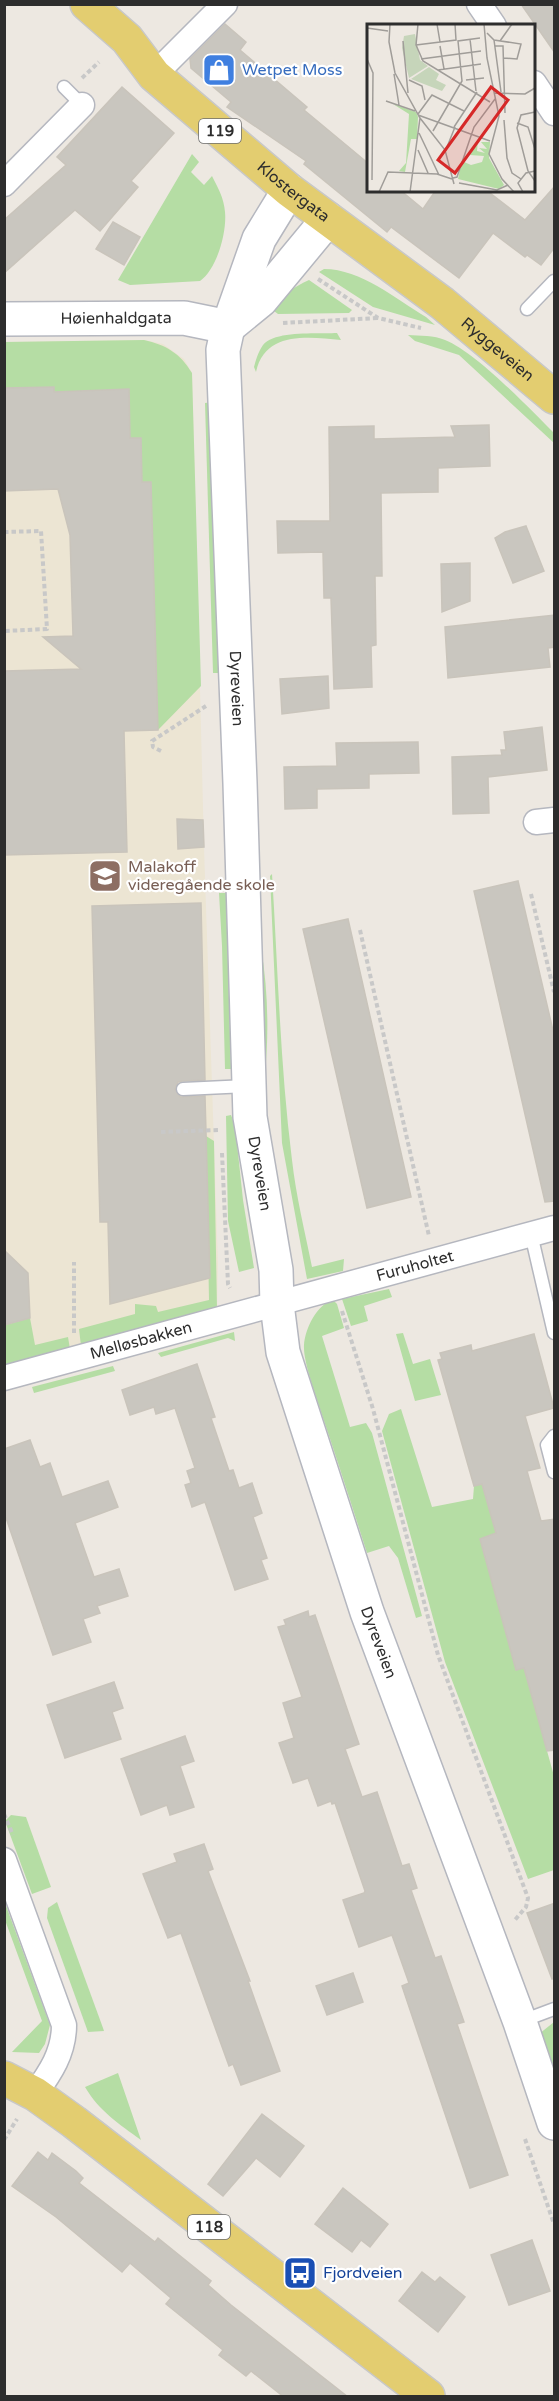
<svg xmlns="http://www.w3.org/2000/svg" width="559" height="2401" font-family="'Varela Round',sans-serif">
<style>
.education{fill:#ece5d3}
.green{fill:#b5dda4}
.building{fill:#c9c6bf;stroke:#c9c4bb;stroke-width:1.5}
.lines{fill:none;stroke-linecap:round;stroke-linejoin:round}
.lane-casing{stroke:#b5b7bf;stroke-width:15}
.street-casing{stroke:#b5b7bf;stroke-width:27}
.secondary-casing{stroke:#b5b7bf;stroke-width:36}
.primary-casing{stroke:#c8c8c8;stroke-width:36}
.path{stroke:#c8c8c8;stroke-width:4;stroke-dasharray:4.5 3;stroke-linecap:butt}
.lane{stroke:#fff;stroke-width:12}
.street{stroke:#fff;stroke-width:24}
.secondary{stroke:#fff;stroke-width:33}
.primary{stroke:#e3cd70;stroke-width:33}
.labels{text-anchor:middle;dominant-baseline:central;stroke-width:4.5;stroke-linejoin:round;paint-order:stroke}
.shield{fill:#fff;stroke:#6c6c6c;stroke-width:1.5}
.shield-label{font-size:15px;font-weight:bold;fill:#2d2d2d}
.shop-label{font-size:16px;fill:#366cbe;stroke:#fff;text-anchor:start}
.street-label{font-size:16px;fill:#2d2d2d;stroke:#fff}
.education-label{font-size:16px;fill:#785e54;stroke:#fff;text-anchor:start}
.transit-label{font-size:16px;fill:#164399;stroke:#fff;text-anchor:start}
.inset-road{fill:none;stroke:#a09d99;stroke-width:1.5}
.view{fill:#d62828;fill-opacity:0.15;stroke:#d62828;stroke-width:3}
.inset-edge{fill:none;stroke:#2d2d2d;stroke-width:3}
</style>
<rect width="100%" height="100%" fill="#ede8e1"/>
<path class="education" d="M144,340L163,344L184,359L192,373L204,847L218,1264L217,1309L5,1367V342Z"/>
<g class="green">
<path d="M192,154L199,162L191,172L204,185L212,176C218,188 224,198 225,212C227,232 217,269 200,281L130,285L118,280Z"/>
<path d="M324,269C361,269 396,299 426,317L435,325L373,307L319,272Z"/>
<path d="M309,280L352,310L349,313L278,314L274,311C279,297 295,286 309,280Z"/>
<path d="M337,333L341,340C308,337 265,331 256,372L254,367C256,360 258,352 263,345C275,330 318,334 337,333Z"/>
<path d="M408,335C420,336 434,335 445,340C477,353 529,408 554,433V443L459,355L415,341Z"/>
<path d="M144,340C166,345 180,353 192,373L201,686L158,730L151,482H131L141,438H130L129,390L54,392V387H36L18,393L17,388H5L4,342Z"/>
<path d="M213,402L221,673H213L205,403Z"/>
<path d="M272,874C278,969 280,1065 292,1160C296,1196 305,1232 312,1267L344,1259L343,1271L307,1279L282,1143L270,876Z"/>
<path d="M219,893H226L231,1069H225L222,946Z"/>
<path d="M261,948C268,989 269,1033 265,1074Z"/>
<path d="M231,1115L235,1125L243,1200L254,1268L239,1272L228,1221L226,1116Z"/>
<path d="M206,1136L214,1141L217,1309L81,1346L79,1329L135,1314V1304L156,1306L158,1312L209,1300Z"/>
<path d="M389,1289L392,1297L364,1306L368,1321L351,1326L342,1299Z"/>
<path d="M333,1300L337,1304L344,1328L322,1336L350,1427L366,1423L372,1433L422,1616L416,1618L398,1558L389,1546L367,1553C352,1506 337,1459 321,1412C316,1395 303,1362 304,1345C305,1329 317,1304 333,1300Z"/>
<path d="M30,1318L35,1345L68,1337L70,1349L5,1367V1325Z"/>
<path d="M234,1332L235,1341L228,1338L161,1357L158,1353Z"/>
<path d="M403,1333L413,1364L430,1359L441,1395L415,1401L396,1334Z"/>
<path d="M113,1366L115,1371L34,1393L32,1387Z"/>
<path d="M401,1409L432,1507L473,1499L474,1486L482,1484L496,1533L480,1539L516,1669L524,1668L554,1776V1870L528,1879L445,1662L382,1431L389,1414Z"/>
<path d="M11,1815L26,1817L51,1887L32,1894L5,1821Z"/>
<path d="M57,1902L103,2028L104,2031L88,2032L47,1918L48,1908Z"/>
<path d="M5,1903L50,2025L45,2044L39,2053L12,2052L42,2021L5,1920Z"/>
<path d="M554,2022V2086L539,2034Z"/>
<path d="M118,2073L141,2140C119,2124 99,2111 85,2087Z"/>
</g>
<g class="building">
<path d="M521,4H555V53Z"/>
<path d="M225,24L246,42L240,50L307,107L304,110L369,164V190H400L423,209L436,190H486L525,220L555,186V247L541,265L527,255L525,257L493,233L459,278L391,227L387,232L304,164L306,161L227,107L231,102L191,68L190,59Z"/>
<path d="M122,87L174,133L131,181L138,187L100,231L75,210L4,273V220L66,165L57,157Z"/>
<path d="M113,222L140,237L124,265L96,249Z"/>
<path d="M54,387V392L129,389L130,438H141L142,482H151L158,730L124,731L127,852L4,855V671L81,669L43,637L73,636L70,535L58,489L4,491V388Z"/>
<path d="M489,425L490,466L438,468V492L381,493L382,576H375L376,645L371,646L372,687L334,689L331,598H324L323,552L278,553L277,521H330L329,427L374,426V439L455,437L451,426Z"/>
<path d="M526,526L544,571L513,583L495,538L505,532Z"/>
<path d="M470,563V601L442,612L441,564Z"/>
<path d="M555,615V647L548,648L550,667L448,678L445,627Z"/>
<path d="M328,676L329,708L282,714L280,679Z"/>
<path d="M542,727L547,770L488,777L489,813L453,814L452,757L502,755L501,750H506L504,732Z"/>
<path d="M418,742L419,773L369,774V788L317,789V808L285,809L284,767L337,766L336,743Z"/>
<path d="M177,819L203,820L204,847L178,849Z"/>
<path d="M518,881L555,1039V1201L545,1202L474,891Z"/>
<path d="M201,903L205,1080L182,1081L178,1082L175,1089L180,1097L205,1096L210,1278L110,1304L108,1222H100L92,906Z"/>
<path d="M348,919L411,1197L367,1208L303,929Z"/>
<path d="M4,1250L28,1273L30,1318L4,1325Z"/>
<path d="M534,1334L554,1408L525,1416L540,1468L527,1471L541,1521L555,1519V1750L547,1751L524,1668L516,1670L480,1539L496,1533L482,1484L474,1486L438,1360L442,1359L440,1353L471,1345L472,1351Z"/>
<path d="M197,1364L215,1417L211,1418L229,1471L233,1470L239,1488L252,1483L262,1513L253,1517L267,1558L261,1560L268,1579L235,1590L205,1502L192,1507L185,1485L191,1483L187,1471L195,1468L175,1408L156,1414L154,1407L130,1415L122,1390Z"/>
<path d="M30,1440L40,1467L50,1463L62,1497L108,1481L118,1507L75,1523L94,1577L119,1569L128,1596L97,1606L100,1613L83,1619L91,1642L53,1655L4,1512V1449Z"/>
<path d="M308,1611L309,1617L315,1615L359,1744L345,1749L362,1797L377,1792L402,1866L409,1864L417,1888L411,1890L435,1958L441,1956L464,2022L457,2024L508,2175L470,2188L402,1986L409,1983L392,1935L359,1947L343,1900L364,1893L365,1891L335,1803L332,1804L331,1801L318,1806L308,1778L293,1783L279,1743L294,1738L283,1703L302,1697L278,1627L286,1625L284,1620Z"/>
<path d="M114,1682L123,1708L112,1712L121,1739L65,1758L47,1705Z"/>
<path d="M185,1736L194,1761L180,1766L194,1807L170,1815L167,1805L141,1815L121,1759Z"/>
<path d="M204,1844L213,1869L208,1871L250,1981H248L280,2071L241,2085L233,2064L229,2066L181,1933L168,1938L143,1874L177,1862L174,1854Z"/>
<path d="M555,1903V1978L552,1979L527,1913Z"/>
<path d="M353,1973L363,2002L327,2015L316,1986Z"/>
<path d="M262,2114L304,2146L280,2177L256,2158L223,2196L208,2184Z"/>
<path d="M38,2152L48,2160L52,2153L76,2171L83,2178L79,2183L155,2242L158,2238L211,2281L208,2285L231,2305L348,2397H284L251,2371L246,2376L219,2355L223,2350L166,2304L171,2298L130,2263L122,2272L56,2217L12,2186Z"/>
<path d="M343,2188L388,2224L370,2247L361,2240L352,2252L315,2224Z"/>
<path d="M532,2240L550,2291L509,2305L491,2255Z"/>
<path d="M422,2272L435,2282L440,2277L465,2297L438,2332L399,2301Z"/>
</g>
<g class="lines">
<g class="lane-casing">
<g id="lane">
<path d="M64,87L82,105"/>
<path d="M527,309L554,281"/>
<path d="M183,1089L247,1086"/>
<path d="M531,1234L554,1333"/>
<path d="M554,1436L547,1445L554,1472"/>
<path d="M522,2021L554,2009"/>
</g>
</g>
<g class="street-casing">
<g id="street">
<path d="M479,4L494,26"/>
<path d="M154,75L225,4"/>
<path d="M534,83L554,113"/>
<path d="M4,184L82,105"/>
<path d="M536,822L554,820"/>
<path id="s1" d="M4,1378L554,1228"/>
<path d="M4,1860L64,2025C64,2053 50,2073 35,2094"/>
</g>
</g>
<g class="secondary-casing">
<g id="secondary">
<path id="s2" d="M289,190L259,239L228,327L223,350L240,783L250,1117L276,1270L277,1304L283,1352L367,1612L520,2022L554,2123"/>
<path id="s3" d="M4,319L184,318L228,327"/>
<path d="M228,327L261,300L328,219"/>
</g>
</g>
<g class="primary-casing">
<g id="primary">
<path id="s4" d="M87,4L127,39L154,75L289,190L442,303L554,397"/>
<path d="M4,2078L35,2094L74,2122L428,2396"/>
</g>
</g>
<g class="path">
<path d="M82,78L99,62"/>
<path d="M318,279L378,318L421,328"/>
<path d="M283,323L378,318"/>
<path d="M4,532L41,531L47,629L4,631"/>
<path d="M161,751L153,747L152,741L206,706"/>
<path d="M531,894L554,992"/>
<path d="M360,930L429,1236"/>
<path d="M161,1132L220,1130"/>
<path d="M222,1153L228,1284L230,1288"/>
<path d="M342,1311L373,1409L438,1655L528,1898L526,1907L514,1921"/>
<path d="M74,1333V1262"/>
<path d="M4,1814L13,1835"/>
<path d="M525,2139L554,2224"/>
<path d="M4,2140L17,2119"/>
</g>
<use href="#lane" class="lane"/>
<use href="#street" class="street"/>
<use href="#secondary" class="secondary"/>
<use href="#primary" class="primary"/>
</g>
<defs>
<g id="shop-square" transform="scale(1.725)"><rect x="-9" y="-9" width="18" height="18" rx="4" fill="#3f7fe0" stroke="#fff"/><path d="M-5-2.5h2.3a2.7 3.5 0 0 1 5.4 0H5L5.5 6h-11ZM-1.5-2.5h3a1.5 2.3 0 0 0-3 0Z" fill="#fff"/></g>
<g id="school-square" transform="scale(1.725)"><rect x="-9" y="-9" width="18" height="18" rx="4" fill="#8d6e63" stroke="#fff"/><path d="M0-5L7-2L0 1L-7-2ZM-4 1L0 2.5L4 1V4Q0 6-4 4Z" fill="#fff"/></g>
<g id="bus-square" transform="scale(1.725)"><rect x="-9" y="-9" width="18" height="18" rx="4" fill="#1a4fb4" stroke="#fff"/><path d="M-5-6H5V4H4V6H2V4H-2V6H-4V4H-5ZM-3.5-4V0h7V-4ZM-3.5 1.2v1.5H-2V1.2ZM2 1.2v1.5H3.5V1.2Z" fill="#fff"/></g>
</defs>
<g fill-rule="evenodd">
<use href="#shop-square" x="219" y="70"/>
<use href="#school-square" x="105" y="876"/>
<use href="#bus-square" x="300" y="2273"/>
</g>
<g class="labels">
<g class="shield">
<rect x="199" y="119" width="42" height="24" rx="4.5"/>
<rect x="188" y="2215" width="42" height="24" rx="4.5"/>
</g>
<g class="shield-label">
<text x="220" y="131">119</text>
<text x="209" y="2227">118</text>
</g>
<g class="shop-label">
<text x="242" y="70">Wetpet Moss</text>
</g>
<g class="street-label">
<text stroke="none"><textPath href="#s4" startOffset="280">Klostergata</textPath></text>
<text stroke="none"><textPath href="#s3" startOffset="112">Høienhaldgata</textPath></text>
<text stroke="none"><textPath href="#s4" startOffset="538">Ryggeveien</textPath></text>
<text stroke="none"><textPath href="#s2" startOffset="513">Dyreveien</textPath></text>
<text stroke="none"><textPath href="#s2" startOffset="999">Dyreveien</textPath></text>
<text stroke="none"><textPath href="#s1" startOffset="426">Furuholtet</textPath></text>
<text stroke="none"><textPath href="#s1" startOffset="142">Melløsbakken</textPath></text>
<text stroke="none"><textPath href="#s2" startOffset="1485">Dyreveien</textPath></text>
</g>
<g class="education-label">
<text x="128" y="867">Malakoff<tspan x="128" dy="18">videregående skole</tspan></text>
</g>
<g class="transit-label">
<text x="323" y="2273">Fjordveien</text>
</g>
</g>
<g transform="translate(367 24)">
<rect width="168" height="168" fill="#ede8e1"/>
<path d="M26,80L49,88L51,93L50,115H44L38,148L32,147L39,139L42,90ZM111,116L110,127L118,129L112,124L120,125L114,118H123L122,134L137,161L132,165L91,155L95,137L104,141L115,138L117,132L103,131Z" fill="#b5dda4"/>
<path d="M48,10L53,36L61,42L42,54L35,24L37,12ZM62,43L72,50L69,56L79,61L75,67L44,55Z" fill="#c6d5ba"/>
<path class="inset-road" d="M23,0L22,18L28,49L53,94L78,126L87,160M51,0L49,21L56,37L123,78M70,0L73,18M117,0L120,34L132,92L122,130L135,155L147,168M0,4L21,7M120,9L127,16L154,20L150,35L137,34M103,15L109,67M127,16L134,68M36,17L41,69M133,17L145,0M49,21L89,16L88,0M73,22L77,45M128,22H136L138,89M0,35L6,49L5,156M54,35L114,27M71,46L114,40M27,50L32,81M42,56L55,62L58,76M99,56L117,54M127,69L158,70L168,64M19,77L48,87M168,88L154,91L150,104L161,147L168,157M51,90L65,71L97,87M51,91L123,117M137,96L140,134L145,149L154,155M150,99L161,103L168,125M87,103L110,68M66,107L95,57L91,17L113,14M52,109L72,151M51,126L61,149M78,128L88,103M86,154L90,153L107,103L128,75M92,159L130,166L141,161M12,168L21,148L70,150L85,155M43,168L53,94M156,168L151,159L159,149L168,147"/>
<path class="view" d="M124,63L141,76L88,149L71,136Z"/>
<rect width="168" height="168" class="inset-edge"/>
</g>
<rect width="559" height="2401" fill="none" stroke="#2d2d2d" stroke-width="12"/>
</svg>
